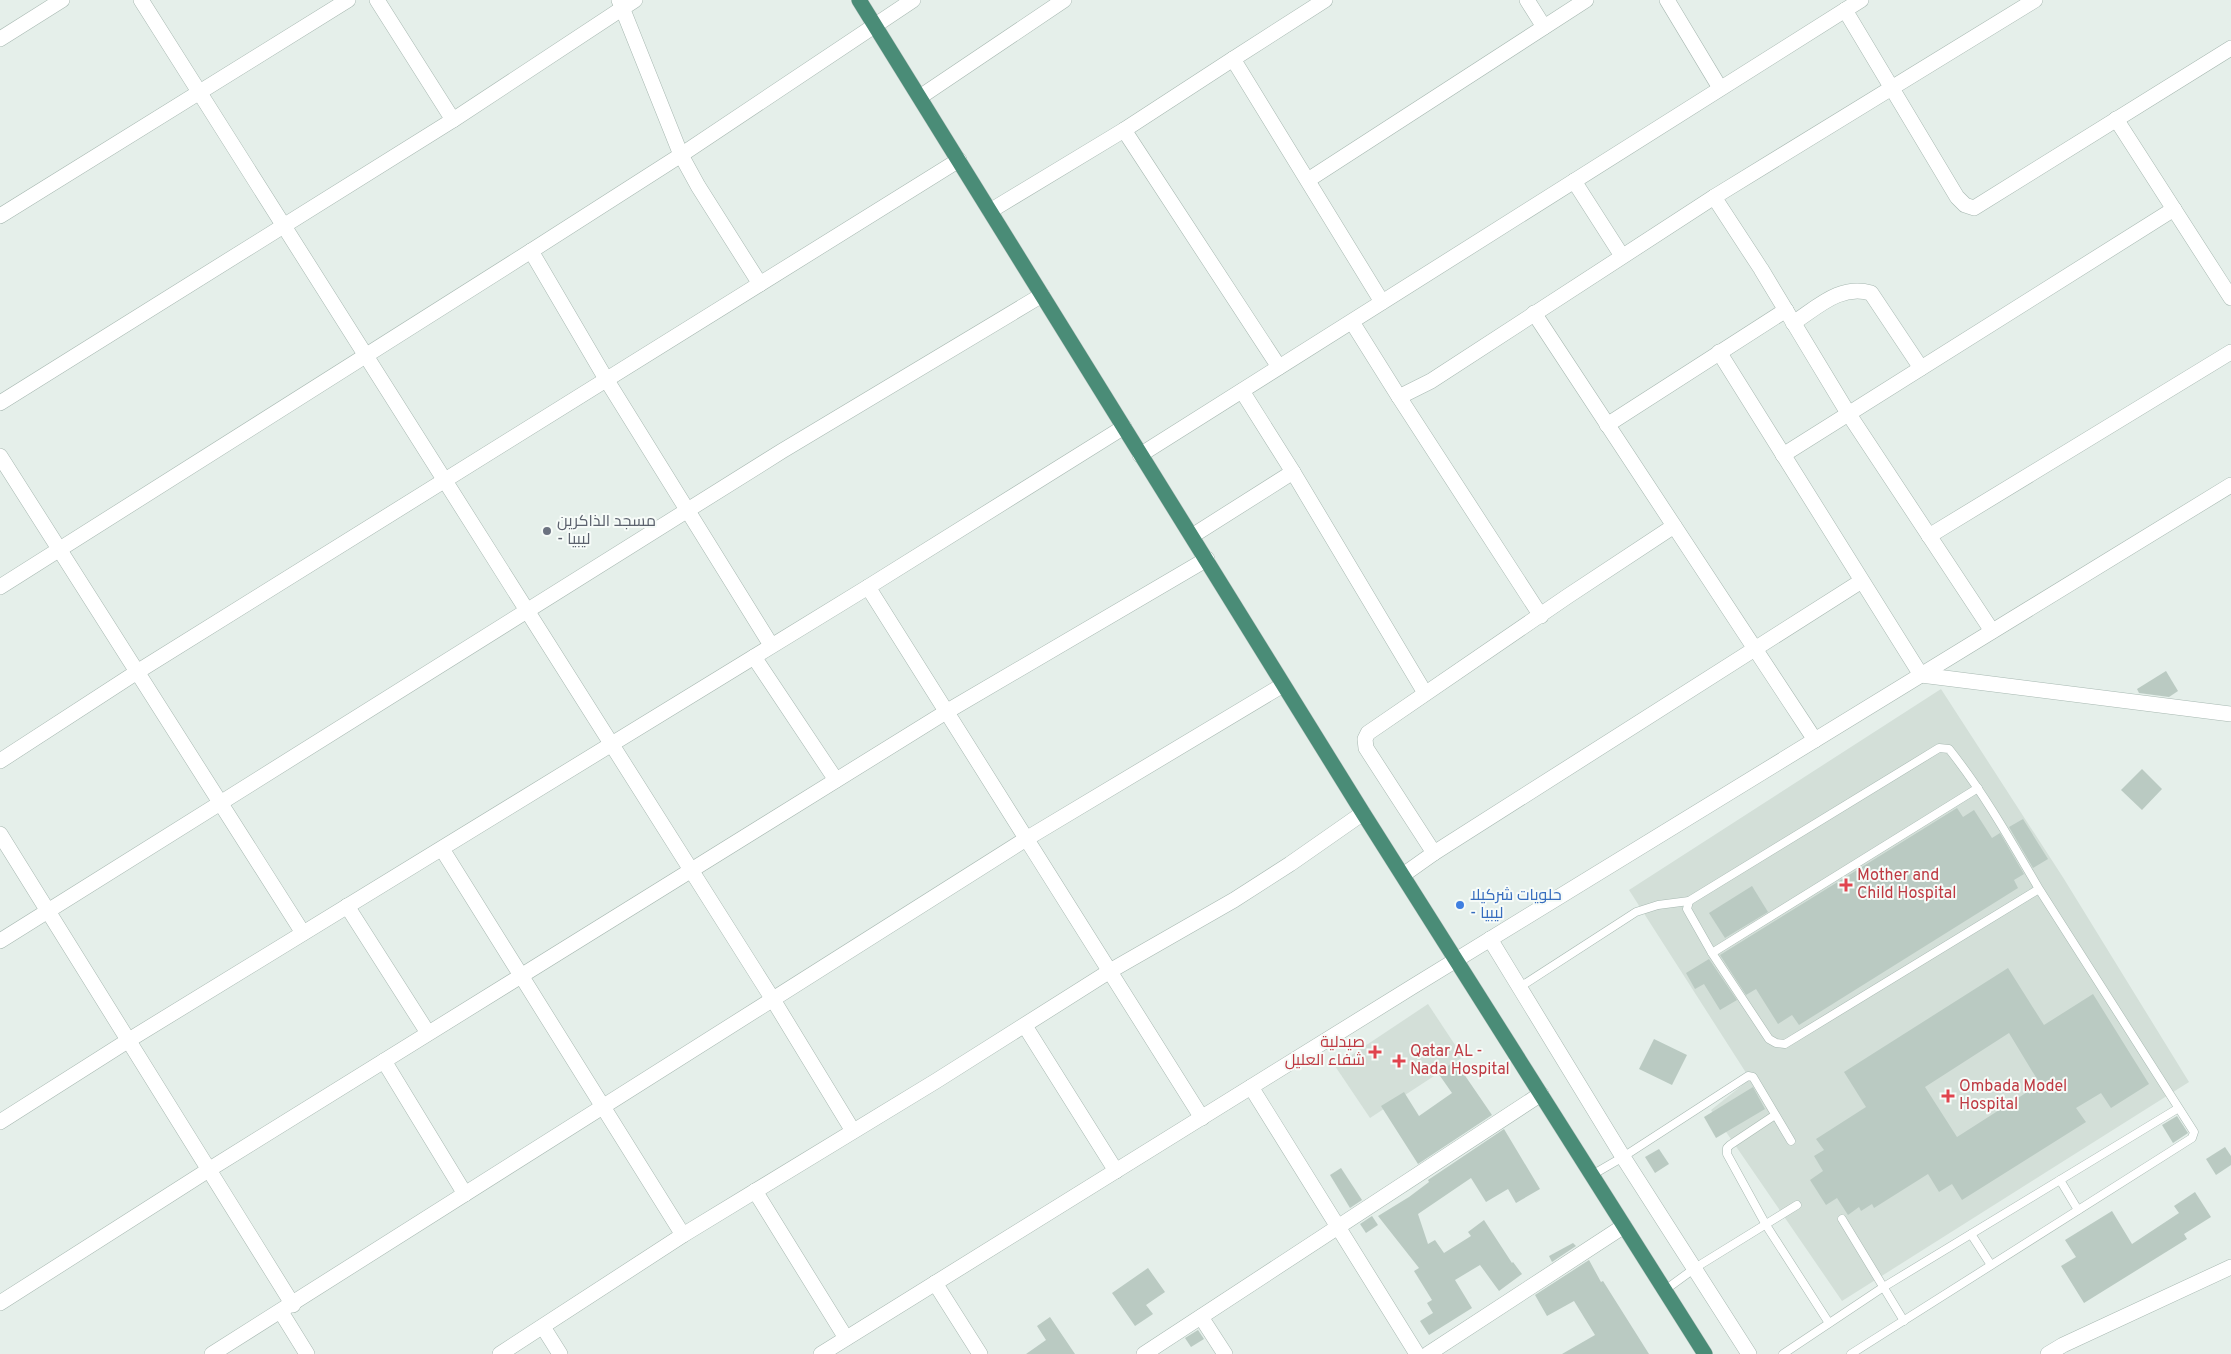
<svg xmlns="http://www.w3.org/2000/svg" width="2231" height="1354" font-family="Overpass,Cairo,sans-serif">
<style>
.built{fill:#d3dfd8}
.building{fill:#bacac2;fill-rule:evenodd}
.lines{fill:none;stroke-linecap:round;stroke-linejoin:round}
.service-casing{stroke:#a7b8b1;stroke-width:9}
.minor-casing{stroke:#a7b8b1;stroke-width:16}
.tertiary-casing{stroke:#a7b8b1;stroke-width:16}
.trunk-casing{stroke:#c1cac7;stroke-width:16}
.service{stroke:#fff;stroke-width:8}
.minor{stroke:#fff;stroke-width:15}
.tertiary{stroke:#fff;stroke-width:15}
.trunk{stroke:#4a8c77;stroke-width:15}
.worship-dot{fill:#6b7280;stroke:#f6fbf8;stroke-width:2}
.health-dot{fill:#e0444e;stroke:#f6fbf8;stroke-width:2}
.shop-dot{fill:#3f7fe0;stroke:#f6fbf8;stroke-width:2}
.labels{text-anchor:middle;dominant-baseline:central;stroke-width:4;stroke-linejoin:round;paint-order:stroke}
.worship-label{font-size:16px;fill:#5b616d;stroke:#f6fbf8;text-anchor:start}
.health-label{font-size:16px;fill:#be3a42;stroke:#f6fbf8;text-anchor:start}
.shop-label{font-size:16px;fill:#366cbe;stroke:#f6fbf8;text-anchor:start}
</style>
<rect width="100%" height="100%" fill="#e5efea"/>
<g class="built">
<path d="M1941,689L2064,879L2189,1082L1842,1301L1711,1110L1750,1079L1629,890Z"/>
<path d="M1428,1004L1463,1057L1370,1118L1335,1066Z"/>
</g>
<g class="building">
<path d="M2166,671L2178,691L2169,697L2139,693L2137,689Z"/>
<path d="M2142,769L2162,789L2142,810L2121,790Z"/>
<path d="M1957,808L1963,817L1974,810L1992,838L2000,833L2024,874L2014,880L2018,888L1799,1025L1792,1015L1778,1024L1756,989L1746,995L1720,955Z"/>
<path d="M2023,819L2048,859L2033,868L2009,827Z"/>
<path d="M1752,886L1768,912L1725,938L1709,913Z"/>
<path d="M1709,959L1737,1000L1720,1010L1704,984L1695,989L1686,973Z"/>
<path d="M2008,968L2044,1025L2093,994L2149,1084L2111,1108L2101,1093L2076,1108L2086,1122L1962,1200L1952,1184L1939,1192L1928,1174L1874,1208L1872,1204L1861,1211L1859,1207L1848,1215L1837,1198L1826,1205L1810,1180L1823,1171L1814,1156L1824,1150L1816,1139L1866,1107L1844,1072ZM2009,1033L2040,1084L1957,1137L1925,1087Z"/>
<path d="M1654,1039L1687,1055L1672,1085L1639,1069Z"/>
<path d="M1455,1061L1492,1115L1418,1164L1381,1106L1404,1092L1419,1116L1452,1093L1438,1073Z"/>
<path d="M1753,1087L1765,1109L1716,1138L1704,1117Z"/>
<path d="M2177,1116L2188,1133L2173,1143L2162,1125Z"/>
<path d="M1504,1129L1540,1189L1516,1203L1508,1189L1486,1202L1471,1178L1418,1214L1428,1244L1435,1240L1444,1253L1471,1236L1468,1232L1484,1220L1512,1263L1513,1262L1522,1274L1499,1291L1480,1265L1455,1280L1472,1308L1429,1335L1420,1321L1433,1313L1427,1303L1432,1300L1414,1271L1419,1268L1378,1216L1409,1197L1429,1182L1428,1180Z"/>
<path d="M2225,1147L2231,1156V1165L2216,1175L2206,1159Z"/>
<path d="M1659,1149L1669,1164L1655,1173L1645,1157Z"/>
<path d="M1341,1168L1362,1200L1350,1208L1330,1175Z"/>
<path d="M2195,1192L2211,1217L2184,1234L2187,1239L2084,1303L2061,1266L2076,1257L2065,1240L2112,1211L2132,1244L2179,1213L2174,1206Z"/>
<path d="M1372,1216L1378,1225L1366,1233L1360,1224Z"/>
<path d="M1573,1243L1576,1246L1552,1262L1549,1256Z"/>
<path d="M1589,1260L1601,1282L1603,1281L1649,1354H1562L1595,1335L1574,1301L1547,1316L1535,1295Z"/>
<path d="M1148,1268L1165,1292L1146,1305L1153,1314L1135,1326L1112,1293Z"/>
<path d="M1050,1317L1075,1354H1026L1046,1340L1037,1326Z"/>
<path d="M1198,1330L1204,1339L1191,1347L1185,1338Z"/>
</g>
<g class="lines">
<g class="service-casing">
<g id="service">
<path d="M1712,953L1978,788"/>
<path d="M1520,987L1636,912L1658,905L1689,901"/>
<path d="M1775,1115L1730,1145L1727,1148V1154L1766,1225L1829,1323"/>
<path d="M1592,1175L1623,1157L1748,1076L1753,1077L1791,1141"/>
<path d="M2060,1180L2078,1210"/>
<path d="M1842,1219L1904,1321"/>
<path d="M1971,1234L1991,1265"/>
<path d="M1665,1290L1695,1268L1797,1205"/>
<path d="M1783,1354L1882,1288L2177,1109"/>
<path d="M1851,1354L2192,1138L2194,1132L2039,889L1785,1044L1776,1043L1769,1039L1712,953L1687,909L1689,901L1939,748L1949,749C1984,793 2011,841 2039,889"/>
</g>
</g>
<g class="minor-casing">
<g id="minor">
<path d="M141,0L772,998L853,1131"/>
<path d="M377,0L453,120"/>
<path d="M619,0L681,155L698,186L760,284"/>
<path d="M1325,0L1233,59L1382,302"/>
<path d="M1527,0L1544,27"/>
<path d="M1667,0L1720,88"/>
<path d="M1845,10L1957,197L1965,205L1974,208L2231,48"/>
<path d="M0,39L62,0"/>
<path d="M920,97L1064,0"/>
<path d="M2116,119L2231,298"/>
<path d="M1124,130L1279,367"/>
<path d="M1308,180L1586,0"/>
<path d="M1574,181L1622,256"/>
<path d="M1714,197L1761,269L1848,413L1992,631"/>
<path d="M990,211L1124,130L1233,59"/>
<path d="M0,216L348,0"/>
<path d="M531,251L606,379L771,645"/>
<path d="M1534,313L1815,740"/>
<path d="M1352,322L1399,397L1431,381L1714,197L2035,0"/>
<path d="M1793,323C1818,307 1840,284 1871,293L1921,368"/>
<path d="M1719,352L1921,675L2231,714"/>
<path d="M1242,391L1293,472L1425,693"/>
<path d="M1399,397L1541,616"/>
<path d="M0,403L453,120L635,0"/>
<path d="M1607,425L1786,310"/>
<path d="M1140,455L1861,0"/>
<path d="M1783,455L2174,209"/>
<path d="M0,456L303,933"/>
<path d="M1192,536L1293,472"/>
<path d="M1929,536L2231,352"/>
<path d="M0,587L531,251L681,155L913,0"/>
<path d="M868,587L1202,1118"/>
<path d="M754,657L836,780"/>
<path d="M0,761L137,672L959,160"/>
<path d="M0,834L293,1305"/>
<path d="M442,849L683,1235"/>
<path d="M1434,853L1366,748L1365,739L1368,733L1568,596L1674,526"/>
<path d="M1403,875L1434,853L1860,582"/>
<path d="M347,906L428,1033"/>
<path d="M1490,939L1623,1157L1749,1354"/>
<path d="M0,941L782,451L1042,295"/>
<path d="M1025,1026L1116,1171"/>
<path d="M384,1061L465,1194"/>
<path d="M1251,1087L1417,1354"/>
<path d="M0,1122L129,1040L868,587L1124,427"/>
<path d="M755,1191L846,1338"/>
<path d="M935,1283L980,1354"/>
<path d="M0,1303L210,1169L946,712L1207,559"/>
<path d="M281,1312L307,1354"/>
<path d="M1201,1317L1225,1354"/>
<path d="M543,1327L560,1354"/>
<path d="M212,1354L1026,839L1283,685"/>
<path d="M500,1354L683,1235L936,1081L1110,971L1234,900L1290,864L1363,813"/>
<path d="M1144,1354L1541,1094"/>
<path d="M1428,1354L1624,1226"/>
<path d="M2048,1354L2063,1345L2231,1267"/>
</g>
</g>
<g class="tertiary-casing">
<path id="tertiary" d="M821,1354L1412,987L2231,485"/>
</g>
<g class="trunk-casing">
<path id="trunk" d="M859,0L1363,813L1705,1354"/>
</g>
<use href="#service" class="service"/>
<use href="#minor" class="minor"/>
<use href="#tertiary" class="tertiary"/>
<use href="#trunk" class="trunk"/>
</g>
<circle class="worship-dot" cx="547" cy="531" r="5"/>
<g class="health-dot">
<path d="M1843.5 877.5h5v5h5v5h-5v5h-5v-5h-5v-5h5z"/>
<path d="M1372.5 1044.5h5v5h5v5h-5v5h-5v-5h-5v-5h5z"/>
<path d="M1396.5 1053.5h5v5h5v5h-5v5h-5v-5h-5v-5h5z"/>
<path d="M1945.5 1088.5h5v5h5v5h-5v5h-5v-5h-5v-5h5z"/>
</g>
<circle class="shop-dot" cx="1460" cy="905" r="5"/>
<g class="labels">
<g class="worship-label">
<text x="557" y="522">مسجد الذاكرين<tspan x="557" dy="18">- ليبيا</tspan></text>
</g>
<g class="health-label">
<text x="1857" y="876">Mother and<tspan x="1857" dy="18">Child Hospital</tspan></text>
<text x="1365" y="1043" text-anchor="end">صيدلية<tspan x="1365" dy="18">شفاء العليل</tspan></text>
<text x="1410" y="1052">Qatar AL -<tspan x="1410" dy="18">Nada Hospital</tspan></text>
<text x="1959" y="1087">Ombada Model<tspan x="1959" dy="18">Hospital</tspan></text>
</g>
<g class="shop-label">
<text x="1470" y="896">حلويات شركيلا<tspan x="1470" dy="18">- ليبيا</tspan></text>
</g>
</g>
</svg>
